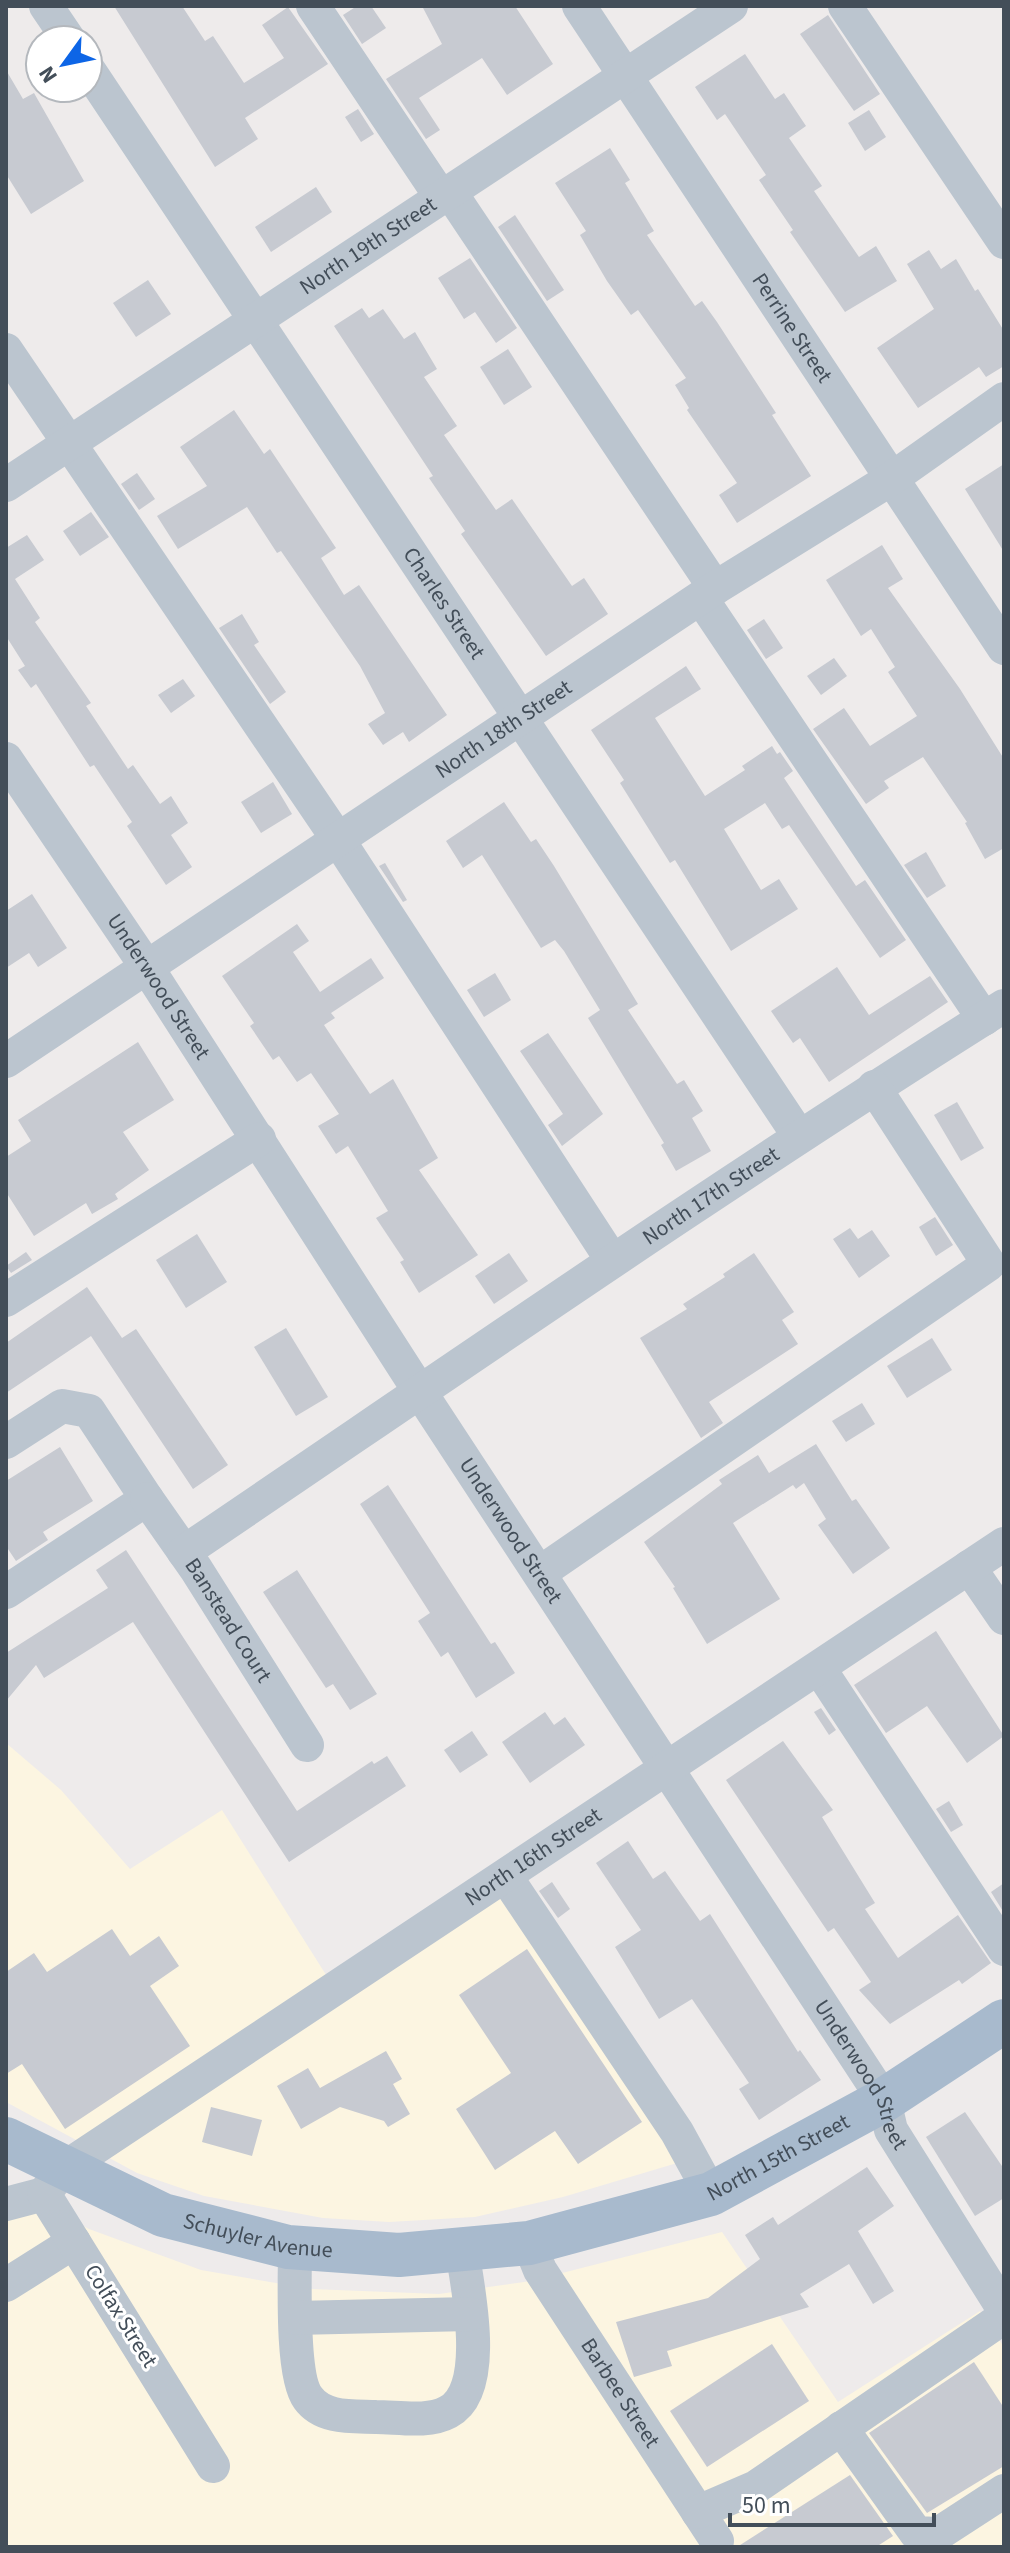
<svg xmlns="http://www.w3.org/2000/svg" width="1010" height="2553" font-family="'Source Sans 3',sans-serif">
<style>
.commercial{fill:#fcf5e1}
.building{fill:#c7cad1}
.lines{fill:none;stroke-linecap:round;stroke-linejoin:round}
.minor{stroke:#bbc5cf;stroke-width:34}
.major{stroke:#a8bacd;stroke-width:44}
.labels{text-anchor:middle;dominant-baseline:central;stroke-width:6;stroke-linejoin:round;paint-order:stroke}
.street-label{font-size:22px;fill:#434e59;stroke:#fff}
</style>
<rect width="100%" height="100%" fill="#eeebeb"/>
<g class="commercial">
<path d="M6,1743L61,1790L130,1869L222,1810L328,1978L499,1862L704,2155L563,2197L475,2217L389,2222L323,2218L204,2196L137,2173L6,2102Z"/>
<path d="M6,2186L89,2229L201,2270L311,2289L439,2294L531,2281L722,2232L838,2402L980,2311L1004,2347V2547H6Z"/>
</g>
<g class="building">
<path d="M114,6H182L205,41L213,36L244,83L284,58L262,25L288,7L328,64L245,118L258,139L215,167Z"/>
<path d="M357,6H371L386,28L362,44L343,15Z"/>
<path d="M422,6H515L553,64L507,95L482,58L419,98L440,130L426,139L386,79L442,44Z"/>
<path d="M828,15L880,94L854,111L800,34Z"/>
<path d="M745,54L775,99L784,93L806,126L789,138L822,186L814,191L859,257L876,246L897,281L845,312L790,232L793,230L759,180L766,175L725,114L717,120L695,87Z"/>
<path d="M6,70L23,99L34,93L84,181L31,214L6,174Z"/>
<path d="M358,109L374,134L361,142L345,117Z"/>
<path d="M869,110L886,137L865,151L848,123Z"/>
<path d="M610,148L630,180L625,183L654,231L647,235L695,306L702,301L717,322L776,413L772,415L811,476L737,523L719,495L737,483L687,410L689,408L675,385L686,378L638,310L631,315L607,281L580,235L586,231L555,183Z"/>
<path d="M316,187L332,212L271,252L255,227Z"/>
<path d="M515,215L564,290L547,301L498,227Z"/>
<path d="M929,250L941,269L956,259L975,291L978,289L1004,331V366L986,377L979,367L918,408L877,348L934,309L907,264Z"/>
<path d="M470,258L517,328L496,343L475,312L464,319L438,278Z"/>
<path d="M148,280L171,314L136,337L113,303Z"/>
<path d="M362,308L369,318L383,309L404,339L415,332L437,369L424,377L457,426L444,435L496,510L512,499L572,586L584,578L608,614L546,656L461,534L465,531L429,478L433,476L334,326Z"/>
<path d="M508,349L532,387L504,405L480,367Z"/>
<path d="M234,410L264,454L270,449L336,548L321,558L344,595L359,585L447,715L409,742L403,732L383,745L368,724L385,713L360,666L281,551L277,553L247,507L178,549L157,516L207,486L180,447Z"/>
<path d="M1004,464V552L965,489Z"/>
<path d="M137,473L155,499L139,510L121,484Z"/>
<path d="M91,512L109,537L80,556L63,531Z"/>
<path d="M27,535L44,560L15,579L40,618L35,622L91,703L86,706L128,769L133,765L160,804L171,796L188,823L171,835L192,867L166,885L127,826L132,822L94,765L90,767L36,684L31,688L18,670L25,666L6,636V548Z"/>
<path d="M882,545L903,579L888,588L960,689L1004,759V848L985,859L965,823L967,822L923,757L884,781L889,788L866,804L813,729L844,708L870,746L917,716L888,672L895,667L871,629L861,636L826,580Z"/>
<path d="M242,614L259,642L254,645L286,692L270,704L219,628Z"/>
<path d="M764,619L783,648L766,659L747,630Z"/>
<path d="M834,658L847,676L821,695L807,676Z"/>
<path d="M686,666L701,689L655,718L705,796L745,770L742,766L772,746L777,754L780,752L793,771L784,778L856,886L865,880L906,940L880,958L789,825L782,829L765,803L724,829L761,890L779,879L798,909L731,951L675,860L670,863L620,783L624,780L591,730Z"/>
<path d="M183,679L195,696L171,713L158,695Z"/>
<path d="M273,782L292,814L261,833L241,802Z"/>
<path d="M504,802L531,842L536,839L554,866L638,1004L628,1010L677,1084L684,1080L703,1111L692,1118L711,1151L676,1171L661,1145L664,1143L588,1018L600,1010L564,951L555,940L541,948L482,855L463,868L446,841Z"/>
<path d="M926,852L946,886L927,898L904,865Z"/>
<path d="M385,863L407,900L403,902L379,866Z"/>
<path d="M32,894L67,948L38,967L29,953L6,968V911Z"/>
<path d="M297,924L309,941L293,952L320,992L371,958L384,978L331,1013L335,1018L324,1025L370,1094L393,1079L438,1158L419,1170L478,1255L419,1293L400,1262L404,1260L376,1218L388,1211L348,1146L336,1154L318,1126L339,1114L311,1073L297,1082L279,1056L273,1060L250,1026L254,1023L222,976Z"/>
<path d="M837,967L869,1015L930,976L948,1002L829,1082L800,1038L793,1043L771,1011Z"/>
<path d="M495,973L511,1000L484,1017L467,990Z"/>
<path d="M548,1033L603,1114L562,1146L548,1125L563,1114L520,1051Z"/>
<path d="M138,1042L174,1100L123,1132L149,1170L115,1194L118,1199L92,1214L86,1203L34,1236L6,1192V1157L31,1141L18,1120Z"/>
<path d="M957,1102L984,1148L961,1161L934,1115Z"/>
<path d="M935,1217L953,1245L936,1256L919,1227Z"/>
<path d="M850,1228L858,1239L872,1230L890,1256L859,1278L833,1239Z"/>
<path d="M197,1234L227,1282L186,1308L156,1260Z"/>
<path d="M26,1252L32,1260L11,1273L6,1266Z"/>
<path d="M509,1253L528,1281L494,1304L475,1276Z"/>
<path d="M754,1253L794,1312L782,1320L798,1344L709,1402L723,1423L701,1438L640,1338L687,1309L683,1304L725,1277L723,1274Z"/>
<path d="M87,1287L122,1338L136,1329L228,1465L193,1489L91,1336L6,1393V1343Z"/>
<path d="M286,1328L328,1397L296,1416L254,1347Z"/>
<path d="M932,1338L952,1370L907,1398L887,1366Z"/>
<path d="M862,1403L875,1424L846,1442L832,1421Z"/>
<path d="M816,1444L852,1501L856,1499L890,1548L853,1574L818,1525L826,1519L804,1483L796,1489L793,1485L733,1523L780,1599L707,1644L673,1588L675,1587L644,1542L722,1484L719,1480L758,1455L769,1473Z"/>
<path d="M60,1447L93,1501L43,1532L48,1540L16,1561L6,1546V1481Z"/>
<path d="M388,1485L491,1644L495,1642L515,1673L476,1698L448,1652L441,1657L418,1621L430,1613L360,1504Z"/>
<path d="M126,1550L297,1811L372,1761L374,1764L387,1756L406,1786L289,1862L133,1622L44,1678L36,1665L6,1701V1653L108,1588L96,1570Z"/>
<path d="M297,1570L377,1694L350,1710L333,1684L326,1688L263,1592Z"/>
<path d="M936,1631L1004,1736L967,1763L927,1706L886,1733L854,1685Z"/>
<path d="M821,1708L836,1730L829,1735L814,1712Z"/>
<path d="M545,1712L554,1725L565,1717L585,1745L530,1783L502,1742Z"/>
<path d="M472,1731L488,1755L460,1773L444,1750Z"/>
<path d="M783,1741L833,1810L822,1817L875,1903L865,1909L898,1958L958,1915L991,1963L962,1984L959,1980L890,2024L859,1990L871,1982L834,1928L828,1932L726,1780Z"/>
<path d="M949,1801L963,1825L951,1832L936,1809Z"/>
<path d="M628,1841L653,1879L665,1871L700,1921L710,1914L798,2052L800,2050L821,2080L759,2120L739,2089L749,2083L692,1999L659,2019L615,1947L641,1930L596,1863Z"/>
<path d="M552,1882L570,1909L558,1918L539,1891Z"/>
<path d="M1004,1883V1913L991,1892Z"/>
<path d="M112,1929L130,1956L159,1936L179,1966L150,1986L190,2046L65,2129L22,2064L6,2074V1972L34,1953L47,1972Z"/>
<path d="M527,1949L642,2122L578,2164L555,2131L495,2170L456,2109L511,2073L459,1995Z"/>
<path d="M386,2051L402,2079L393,2084L410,2114L388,2127L384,2121L340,2107L301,2129L277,2086L308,2068L320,2088Z"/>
<path d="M211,2107L262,2120L252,2156L202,2142Z"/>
<path d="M965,2112L1004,2169V2198L975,2216L926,2137Z"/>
<path d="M867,2167L894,2206L858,2231L894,2291L873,2304L849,2264L800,2294L809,2307L667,2351L672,2366L634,2377L616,2322L708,2298L760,2259L745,2235L773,2217L778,2225Z"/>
<path d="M772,2344L809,2401L707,2467L670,2411Z"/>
<path d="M974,2362L1004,2408V2466L927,2513L869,2433Z"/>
<path d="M850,2475L893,2536L876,2547H737Z"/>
</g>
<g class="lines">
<g class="minor">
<path d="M46,6L69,40"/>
<path d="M313,6L441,197"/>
<path id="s1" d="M579,6L1004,648"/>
<path d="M845,6L1004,242"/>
<path id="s2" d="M88,69L799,1136"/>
<path d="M450,192L715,588"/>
<path d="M6,350L339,841L612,1260"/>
<path id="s3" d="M6,485L731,6"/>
<path d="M701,598L984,1019"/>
<path id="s4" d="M6,759L148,969L420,1392L884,2100L891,2130L1004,2310"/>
<path id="s5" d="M6,1061L715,588L891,479L1004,399"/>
<path d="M6,1300L259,1139"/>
<path d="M6,1442L62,1406L89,1411L147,1499L6,1592"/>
<path id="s6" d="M147,1499L196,1569L307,1745"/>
<path id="s7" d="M184,1552C456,1368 725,1181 1004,1006"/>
<path d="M969,1567L1004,1618"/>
<path d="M541,1572L989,1264L874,1087"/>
<path d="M819,1668L1004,1949"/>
<path d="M506,1877L677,2132L711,2194"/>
<path d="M6,2204L44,2194"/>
<path id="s8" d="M529,2243L540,2270L717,2541"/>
<path d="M295,2247C295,2278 291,2376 308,2398C323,2419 353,2416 376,2417C398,2417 428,2423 448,2412C490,2390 468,2289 462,2250"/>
<path d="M6,2285L74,2242"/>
<path d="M295,2318L470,2314"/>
<path d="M841,2428L916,2533L938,2534L1004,2491"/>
<path id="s9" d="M213,2466L44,2194L63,2169L1004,1544"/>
<path d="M698,2512L756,2487L1004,2317"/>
</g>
<path class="major" id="s10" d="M6,2139L163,2215L288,2247L399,2255L529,2243L711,2194L884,2100L1004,2021"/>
</g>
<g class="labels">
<g class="street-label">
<text stroke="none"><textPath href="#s3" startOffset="434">North 19th Street</textPath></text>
<text stroke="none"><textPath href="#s1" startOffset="386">Perrine Street</textPath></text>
<text stroke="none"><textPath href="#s2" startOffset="642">Charles Street</textPath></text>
<text stroke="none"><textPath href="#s5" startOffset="598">North 18th Street</textPath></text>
<text stroke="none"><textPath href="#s4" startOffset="274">Underwood Street</textPath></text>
<text stroke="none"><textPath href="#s7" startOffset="636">North 17th Street</textPath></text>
<text stroke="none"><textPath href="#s4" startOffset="922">Underwood Street</textPath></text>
<text stroke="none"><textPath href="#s6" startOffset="146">Banstead Court</textPath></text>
<text stroke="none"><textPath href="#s9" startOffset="916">North 16th Street</textPath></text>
<text stroke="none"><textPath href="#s4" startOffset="1570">Underwood Street</textPath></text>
<text stroke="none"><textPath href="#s10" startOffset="810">North 15th Street</textPath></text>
<text stroke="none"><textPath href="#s10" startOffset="272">Schuyler Avenue</textPath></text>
<text transform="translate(121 2316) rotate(58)">Colfax Street</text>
<text stroke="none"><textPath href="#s8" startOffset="176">Barbee Street</textPath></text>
</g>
</g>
<rect width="1010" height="2553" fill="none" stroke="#434e59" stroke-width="16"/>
<g transform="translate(64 64) rotate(237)"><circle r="38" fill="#ffffff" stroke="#b4b8bd" stroke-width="2"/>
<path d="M0-6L14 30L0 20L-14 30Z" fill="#0d65e6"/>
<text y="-12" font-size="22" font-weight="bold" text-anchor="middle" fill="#434e59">N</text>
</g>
<path d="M730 2513v12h204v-12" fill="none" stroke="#434e59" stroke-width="4"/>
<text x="742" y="2513" font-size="24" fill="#434e59" stroke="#ffffff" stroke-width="6" paint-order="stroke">50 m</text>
</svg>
